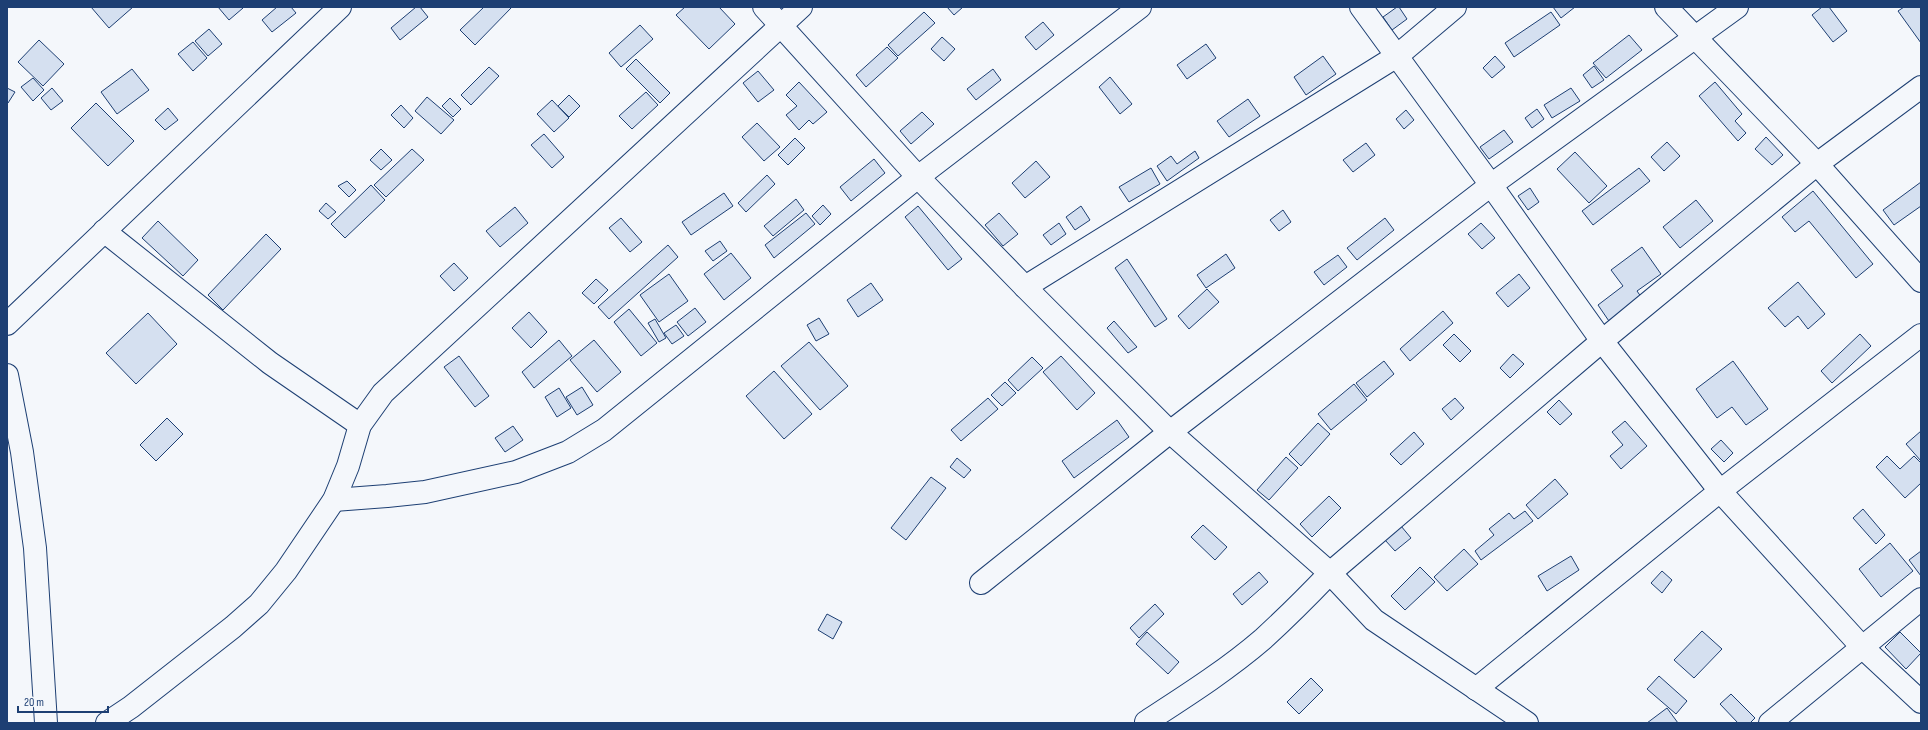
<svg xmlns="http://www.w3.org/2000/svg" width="1928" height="730" font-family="'Sofia Sans Condensed',sans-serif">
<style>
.building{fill:#d5e0f0;stroke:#1d3f73}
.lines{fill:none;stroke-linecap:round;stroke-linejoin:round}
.minor-casing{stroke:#1d3f73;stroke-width:24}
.minor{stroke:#f4f7fb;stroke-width:22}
</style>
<rect width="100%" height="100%" fill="#f4f7fb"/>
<g class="building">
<path d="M91,7H133L109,28Z"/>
<path d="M218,7H241L243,8L229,20Z"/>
<path d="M277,7H291L296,13L272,32L262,20Z"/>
<path d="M416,7H420L428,17L400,40L391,28Z"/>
<path d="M484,7H512L475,45L460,30Z"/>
<path d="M685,7H719L735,24L709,49L676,15Z"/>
<path d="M947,7H963L954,15Z"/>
<path d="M1397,7H1399L1407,19L1392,30L1383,17Z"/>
<path d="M1553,7H1575L1561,18Z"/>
<path d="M1822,7H1829L1847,31L1833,42L1812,15Z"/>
<path d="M1904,7H1921V43L1898,11Z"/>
<path d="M924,12L935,23L898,56L888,45Z"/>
<path d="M1551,12L1560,25L1514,57L1505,43Z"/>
<path d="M1043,22L1054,35L1036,50L1025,37Z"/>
<path d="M640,25L653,39L621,67L609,53Z"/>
<path d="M209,29L222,44L208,56L195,41Z"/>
<path d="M1629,35L1642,50L1606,78L1593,63Z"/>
<path d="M942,37L955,49L944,61L931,49Z"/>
<path d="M39,40L64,64L43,86L18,62Z"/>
<path d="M193,42L207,58L193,71L178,54Z"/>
<path d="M1206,44L1216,58L1187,79L1177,65Z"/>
<path d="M887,47L898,58L866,87L856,75Z"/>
<path d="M1323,56L1336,74L1306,95L1294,77Z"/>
<path d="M1495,56L1505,67L1492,78L1483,68Z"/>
<path d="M636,59L670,93L660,103L626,69Z"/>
<path d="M1594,66L1604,80L1592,88L1583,75Z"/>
<path d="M489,67L499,76L471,105L461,95Z"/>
<path d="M132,69L149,90L117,114L101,92Z"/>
<path d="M993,69L1001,80L976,100L967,89Z"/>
<path d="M758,71L774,90L758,102L743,83Z"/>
<path d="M1110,77L1132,104L1120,114L1099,87Z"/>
<path d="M33,78L44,90L33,101L21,87Z"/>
<path d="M799,82L827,112L813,124L809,120L799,130L786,115L797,106L786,95Z"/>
<path d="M1715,82L1742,114L1735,121L1746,133L1738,141L1699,96Z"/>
<path d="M7,88L15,92L8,103L7,102Z"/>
<path d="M52,88L63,101L51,110L41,98Z"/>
<path d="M1571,88L1580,101L1552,118L1544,105Z"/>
<path d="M646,92L658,105L632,129L619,116Z"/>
<path d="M569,95L580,106L569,117L558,106Z"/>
<path d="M427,97L454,120L441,134L415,111Z"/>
<path d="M450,98L461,109L453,117L442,106Z"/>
<path d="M1248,99L1260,116L1229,137L1217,121Z"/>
<path d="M552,100L569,118L554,132L537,114Z"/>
<path d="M96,103L134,141L108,166L71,128Z"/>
<path d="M401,105L413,118L404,128L391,115Z"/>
<path d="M168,108L178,120L165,130L155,120Z"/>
<path d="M1537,109L1544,119L1532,128L1525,118Z"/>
<path d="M1406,110L1414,120L1404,129L1396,119Z"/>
<path d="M922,112L934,124L911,144L900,131Z"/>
<path d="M757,123L780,147L764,161L742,137Z"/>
<path d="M1504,130L1513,142L1489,159L1480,147Z"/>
<path d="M544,134L564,157L552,168L531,145Z"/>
<path d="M1766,137L1783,155L1772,165L1755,149Z"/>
<path d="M795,138L805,148L788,165L778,155Z"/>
<path d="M1667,142L1680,156L1664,171L1651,157Z"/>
<path d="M1366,143L1375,155L1353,172L1343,160Z"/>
<path d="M381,149L392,160L381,170L370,160Z"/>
<path d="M412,149L424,160L386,197L374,185Z"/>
<path d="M1195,151L1199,158L1167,181L1157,166L1171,156L1177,164Z"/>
<path d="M1575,152L1607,186L1589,203L1557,169Z"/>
<path d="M874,159L885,173L851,201L840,187Z"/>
<path d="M1036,161L1050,177L1025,198L1012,183Z"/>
<path d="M1151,168L1160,184L1129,202L1119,187Z"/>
<path d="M1639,168L1650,181L1593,225L1582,211Z"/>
<path d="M767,175L775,184L746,212L738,203Z"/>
<path d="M347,181L356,190L349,197L338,186Z"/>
<path d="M1921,182V206L1894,225L1883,210Z"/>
<path d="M371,185L385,200L345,238L331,224Z"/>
<path d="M1530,188L1539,202L1528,210L1518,196Z"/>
<path d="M1813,191L1873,264L1856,278L1809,221L1795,232L1782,217Z"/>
<path d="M724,193L733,206L691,235L682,222Z"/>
<path d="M796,199L804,210L773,236L764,226Z"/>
<path d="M1696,200L1713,221L1680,248L1663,227Z"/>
<path d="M326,203L336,212L328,219L319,211Z"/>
<path d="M823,205L831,214L820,225L812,216Z"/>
<path d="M918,206L962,259L948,270L905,217Z"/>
<path d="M1081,206L1090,220L1075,230L1066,217Z"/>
<path d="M515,207L528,223L500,247L486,231Z"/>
<path d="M1283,210L1291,222L1279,231L1270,220Z"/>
<path d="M806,213L815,224L774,258L765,245Z"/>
<path d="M999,213L1018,234L1003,246L985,225Z"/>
<path d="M621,218L642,242L630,252L609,228Z"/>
<path d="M1385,218L1394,230L1357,260L1347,248Z"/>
<path d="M158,221L198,260L183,276L142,238Z"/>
<path d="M1059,223L1066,234L1051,245L1043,235Z"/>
<path d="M1481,223L1495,238L1482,249L1468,234Z"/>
<path d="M266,234L281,249L223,310L208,295Z"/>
<path d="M720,241L727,251L713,261L705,251Z"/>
<path d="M668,245L678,257L609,319L598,307Z"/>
<path d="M1642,247L1661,274L1637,291L1646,304L1613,327L1598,305L1623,286L1611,270Z"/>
<path d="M731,253L751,278L724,300L704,274Z"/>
<path d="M1226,254L1235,268L1206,288L1197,275Z"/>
<path d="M1338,255L1347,267L1324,285L1314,272Z"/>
<path d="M1127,259L1167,319L1155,327L1115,268Z"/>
<path d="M454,263L468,278L454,291L440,276Z"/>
<path d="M669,274L688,301L659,322L640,295Z"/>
<path d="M1519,274L1530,288L1508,307L1496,293Z"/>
<path d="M596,279L608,290L594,304L582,293Z"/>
<path d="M1798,282L1825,314L1808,329L1798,316L1785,327L1768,308Z"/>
<path d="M871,283L883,300L858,317L847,300Z"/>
<path d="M1207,289L1219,302L1189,329L1178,316Z"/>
<path d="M695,308L706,322L688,336L677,322Z"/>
<path d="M629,309L657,343L641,356L614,322Z"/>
<path d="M1443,311L1453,323L1410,361L1400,349Z"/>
<path d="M529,312L547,332L531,348L512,328Z"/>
<path d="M148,313L177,344L136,384L106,353Z"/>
<path d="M819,318L829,334L816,341L807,325Z"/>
<path d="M655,319L666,338L659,342L648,323Z"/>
<path d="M1114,321L1137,347L1128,353L1107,328Z"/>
<path d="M676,325L684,336L672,344L664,333Z"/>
<path d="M1454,334L1471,351L1460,362L1443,345Z"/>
<path d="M1860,334L1871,346L1832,383L1821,371Z"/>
<path d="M559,340L572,356L534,388L522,372Z"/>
<path d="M594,340L621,372L597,392L570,360Z"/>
<path d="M809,342L848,386L820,410L781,366Z"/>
<path d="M1513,354L1524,364L1510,378L1500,368Z"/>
<path d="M459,356L489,396L475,407L444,367Z"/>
<path d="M1061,356L1095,393L1077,410L1043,372Z"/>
<path d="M1032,357L1043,368L1018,391L1008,380Z"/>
<path d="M1384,361L1394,374L1367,397L1356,383Z"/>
<path d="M1733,361L1768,409L1746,425L1732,407L1717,418L1696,389Z"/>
<path d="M774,371L812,414L784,439L746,396Z"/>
<path d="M1005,382L1016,393L1002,406L991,395Z"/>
<path d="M1354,384L1367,400L1331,430L1318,414Z"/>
<path d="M582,387L593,405L577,415L566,397Z"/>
<path d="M559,388L571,408L557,417L545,397Z"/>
<path d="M988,398L998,409L961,441L951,430Z"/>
<path d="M1455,398L1464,408L1451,420L1442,409Z"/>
<path d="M1559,400L1572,414L1560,425L1547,412Z"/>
<path d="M167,418L183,434L156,461L140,445Z"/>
<path d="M1117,420L1129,437L1074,478L1062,461Z"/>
<path d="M1625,421L1647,446L1621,469L1610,456L1623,445L1612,432Z"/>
<path d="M1318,423L1330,434L1301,466L1289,454Z"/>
<path d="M513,426L523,440L505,452L495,438Z"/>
<path d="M1921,431V461L1906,444Z"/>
<path d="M1414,432L1424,444L1401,465L1390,454Z"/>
<path d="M1721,440L1733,453L1724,462L1711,449Z"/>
<path d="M1887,456L1900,469L1914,456L1921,463V483L1905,498L1876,467Z"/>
<path d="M1286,457L1298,468L1269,500L1257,490Z"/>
<path d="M957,458L971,470L964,478L950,467Z"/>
<path d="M931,477L946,488L906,540L891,528Z"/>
<path d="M1555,479L1568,494L1538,519L1526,505Z"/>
<path d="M1329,496L1341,508L1312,537L1300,524Z"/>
<path d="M1863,509L1885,535L1876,544L1853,518Z"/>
<path d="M1525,511L1533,521L1481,560L1475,551L1494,535L1489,529L1509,513L1514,519Z"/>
<path d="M1203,525L1227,547L1215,560L1191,537Z"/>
<path d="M1401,526L1411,538L1395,551L1385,540Z"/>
<path d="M1890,543L1913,571L1881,597L1859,569Z"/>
<path d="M1464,549L1478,564L1447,591L1434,577Z"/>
<path d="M1921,551V576L1909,560Z"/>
<path d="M1571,556L1579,570L1547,591L1538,576Z"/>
<path d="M1420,567L1435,582L1405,610L1391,596Z"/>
<path d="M1662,571L1672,580L1662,593L1651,583Z"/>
<path d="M1259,572L1268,582L1242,605L1233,594Z"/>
<path d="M1155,604L1164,614L1139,638L1130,628Z"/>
<path d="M827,614L842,622L833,639L818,630Z"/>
<path d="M1702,631L1722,649L1694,678L1674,660Z"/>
<path d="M1147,632L1179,662L1168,674L1136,644Z"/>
<path d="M1900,632L1921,653L1906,669L1885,647Z"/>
<path d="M1659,676L1687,701L1676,714L1647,689Z"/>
<path d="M1311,678L1323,690L1299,714L1287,702Z"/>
<path d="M1731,694L1755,718L1750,723H1738L1720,704Z"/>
<path d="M1667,708L1678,723H1647Z"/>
</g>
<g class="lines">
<g class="minor-casing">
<g id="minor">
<path d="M1140,7L918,177L1025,287L1170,432L1330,573L1374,620L1527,723"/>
<path d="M1361,7L1491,185L1737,7"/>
<path d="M1666,7L1817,164L1921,87"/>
<path d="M104,231L270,363L360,425"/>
<path d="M1025,287L1397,56L1455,7"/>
<path d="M7,324L340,7"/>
<path d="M7,375L22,452L35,548L46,723"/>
<path d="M334,500L387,496L425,492L516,472L568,452L604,430L918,177L764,7"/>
<path d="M981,583L1170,432L1491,185L1602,341L1720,491L1862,647L1921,702"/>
<path d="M1476,689L1720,491L1921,335"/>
<path d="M1146,722C1186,696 1227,670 1263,639C1286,618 1308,596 1330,573L1602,341L1817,164L1921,281"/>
<path d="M107,723L131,707L233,627L259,604L286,571L334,500L348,466L360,425L383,393L801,7"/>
<path d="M1770,723L1921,599"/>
</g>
</g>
<use href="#minor" class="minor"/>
</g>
<rect width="1928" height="730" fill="none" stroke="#1d3f73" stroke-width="16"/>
<path d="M18 706v6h90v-6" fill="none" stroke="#1d3f73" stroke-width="2"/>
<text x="24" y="706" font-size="12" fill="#1d3f73" stroke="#f4f7fb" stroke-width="3" paint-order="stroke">20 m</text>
</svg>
